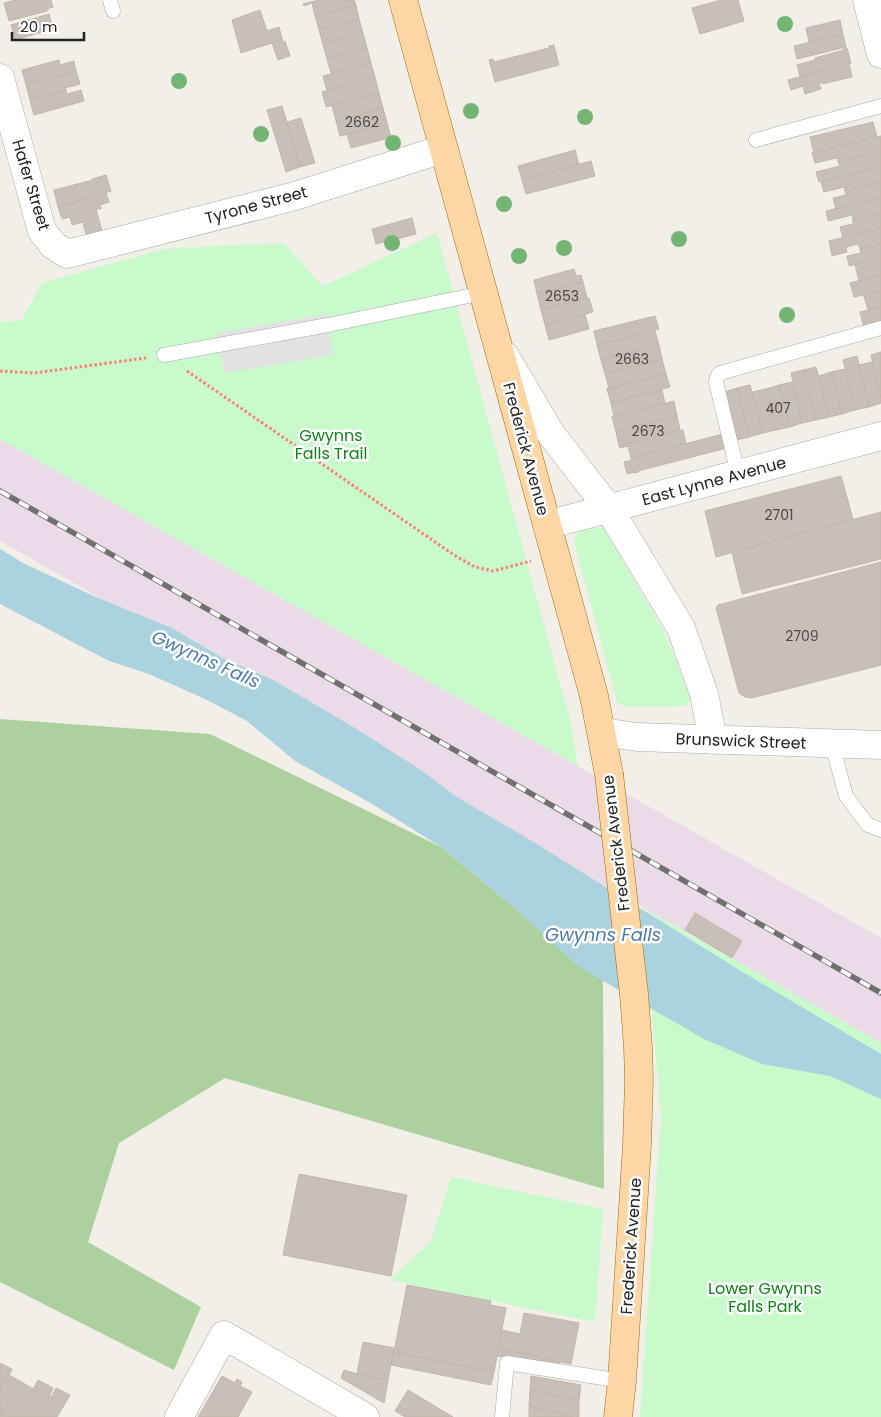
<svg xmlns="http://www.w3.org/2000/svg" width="881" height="1417" font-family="Poppins,sans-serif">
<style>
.industrial{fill:#ebdbe8}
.forest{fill:#add19e}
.park{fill:#c8facc}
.parking{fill:#e2e2e2}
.water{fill:#aad3df}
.building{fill:#c7bfb8;stroke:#c4b6ab}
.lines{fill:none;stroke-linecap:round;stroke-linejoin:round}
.lane-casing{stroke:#a9a9a9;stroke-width:15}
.street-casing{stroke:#a9a9a9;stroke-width:29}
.primary-casing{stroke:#a06b00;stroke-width:29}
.path{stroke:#fa8072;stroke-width:3;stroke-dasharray:2.5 2.5;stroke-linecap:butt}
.lane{stroke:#fff;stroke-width:14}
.street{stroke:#fff;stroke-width:28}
.primary{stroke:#fcd6a4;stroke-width:28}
.rail-casing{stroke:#707070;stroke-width:5.5}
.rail{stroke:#fff;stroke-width:4;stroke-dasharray:11;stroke-linecap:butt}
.primary-bridge-casing{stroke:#a06b00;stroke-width:29;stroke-linecap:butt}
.primary-bridge{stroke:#fcd6a4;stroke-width:28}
.tree{fill:#74b475}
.labels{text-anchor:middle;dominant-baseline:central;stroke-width:5;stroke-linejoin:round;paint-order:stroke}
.number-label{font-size:14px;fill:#4b4948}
.street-label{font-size:16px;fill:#222;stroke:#fff}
.park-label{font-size:16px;fill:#0c8416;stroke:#fff}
.water-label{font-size:18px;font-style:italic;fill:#4a7aab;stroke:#fff}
</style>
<rect width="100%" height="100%" fill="#f2efe9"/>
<path class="industrial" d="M0,439L881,938V1043L0,541Z"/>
<path class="forest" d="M0,719L210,734L441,847L603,981L604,1189L225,1078L119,1143L88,1242L201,1307L174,1370L0,1282Z"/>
<g class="park">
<path d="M437,233L570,720L578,766L0,439V322L22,320L42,283L164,249L283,243L323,286Z"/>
<path d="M603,527L665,634L691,699L685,706L625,707L617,702L574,542L579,531Z"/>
<path d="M643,908L881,1043V1417H640L661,1117Z"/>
<path d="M451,1177L603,1209L595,1322L390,1280L431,1241Z"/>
</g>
<path class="parking" d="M326,314L333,355L224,373L217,333Z"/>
<path class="water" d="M0,549L23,563L96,597L172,628L221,657L273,680L355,728L424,772L457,797L535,843L741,971L881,1054V1099L830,1076L762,1064L704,1039L579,967L516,909L441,847L374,805L295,761L247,721L207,700L149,674L109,661L0,604Z"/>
<g class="building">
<path d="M15,0H51L53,7L47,9V11L9,21L4,3Z"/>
<path d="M319,0H354L356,5L315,16L312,3L304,6L303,4Z"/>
<path d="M721,0H738L744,21L700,34L692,8Z"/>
<path d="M356,5L359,19L319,30L315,16Z"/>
<path d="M260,10L267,31L279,27L283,42L285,41L290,56L278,60L272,43L241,53L232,20Z"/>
<path d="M49,14L53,29L15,40L11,25Z"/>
<path d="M359,19L363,33L323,44L319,30Z"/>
<path d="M840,20L843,34L809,42L806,28Z"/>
<path d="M363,33L367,48L327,59L323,44Z"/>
<path d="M843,34L846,47L797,59L794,46Z"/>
<path d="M554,45L559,65L495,82L489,60L493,59L494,62L549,48V46Z"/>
<path d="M367,48L371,63L331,73L327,59Z"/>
<path d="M847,48L851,63L800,76L797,65L815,60V58L844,50L843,49Z"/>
<path d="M59,60L60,65L74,61L76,71L26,85L22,70Z"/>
<path d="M371,63L375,77L327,91L323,76Z"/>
<path d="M849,63L852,77L822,84V82L819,83L821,89L805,94L803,86L791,90L788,80Z"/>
<path d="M76,71L80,84L65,88L66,90L30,100L26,85Z"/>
<path d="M375,77L379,93L326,107L322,92Z"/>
<path d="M66,90L67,94L81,90L84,101L34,115L30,100Z"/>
<path d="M379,93L383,108L336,121L332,106Z"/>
<path d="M282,106L300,167L286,172L267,110Z"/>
<path d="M383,108L387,123L340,136L336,121Z"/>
<path d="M301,118L315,163L300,167L287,122Z"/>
<path d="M873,122L877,137L814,153L810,137Z"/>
<path d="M387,123L391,137L389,138L351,148L347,134L340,136Z"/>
<path d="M881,136V151L838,162L837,158L815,163L812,153Z"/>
<path d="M575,150L579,165L522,180L518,166Z"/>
<path d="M881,151V167L819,182L816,172L840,166L838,162Z"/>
<path d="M591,161L595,176L526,194L522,180Z"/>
<path d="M881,167V182L845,191L844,187L824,192L821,182Z"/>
<path d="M106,175L111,191L58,207L54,190L93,180L92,179Z"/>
<path d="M881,182V198L836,209L833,198L846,195L845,191Z"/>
<path d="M106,193L109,202L100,205L101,209H96L102,231L86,235L83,222L72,225L70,217L62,219L58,207Z"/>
<path d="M881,198V213L853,220L852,215L828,221L826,211Z"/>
<path d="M881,213V228L843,238L840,227L853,224V220Z"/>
<path d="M412,218L416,234L376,244L372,229Z"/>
<path d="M881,228V244L860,249L858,244L846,247L847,252L832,256L829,241Z"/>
<path d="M881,244V258L849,266L847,256L861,253L860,249Z"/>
<path d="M881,258V275L859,281L855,265Z"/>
<path d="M574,269L576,276L581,275L583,282L537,294L534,280Z"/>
<path d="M881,275V291L854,297L850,283Z"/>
<path d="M583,282L587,298L541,310L537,294Z"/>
<path d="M881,291V307L868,310L864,296Z"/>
<path d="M587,298H589L593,312L545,325L541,310Z"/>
<path d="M881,307V324L864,328L860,312Z"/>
<path d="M585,314L589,329L549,340L545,325Z"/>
<path d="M655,316L659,329L597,345L594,331Z"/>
<path d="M655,331L659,345L601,360L597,345Z"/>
<path d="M659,345L662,359L605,374L601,360Z"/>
<path d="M881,352V399L871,355Z"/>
<path d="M857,356L869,407L855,410L843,360Z"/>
<path d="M662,359L666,374L607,389V388H609L605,374Z"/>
<path d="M872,362L881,399V403L869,407L859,365Z"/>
<path d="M816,367L829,417L816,420L803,370Z"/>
<path d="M845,369L855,410L842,414L831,372Z"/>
<path d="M803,370L816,420L802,423L791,373Z"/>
<path d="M831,372L842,414L829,417L819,376Z"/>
<path d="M666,374L670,387L611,403L607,389Z"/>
<path d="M792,382L802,423L790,427L779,385Z"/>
<path d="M750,385L763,433L749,437L737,388Z"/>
<path d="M779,385L790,427L776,430L766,389Z"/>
<path d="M737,388L749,437L736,440L724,392Z"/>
<path d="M766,389L776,430L763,433L752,392Z"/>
<path d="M662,390L665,403L614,417L611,403Z"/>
<path d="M674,401L677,416L616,432L612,417Z"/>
<path d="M677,416L680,430L619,446L616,432Z"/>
<path d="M680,430H683L686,444L631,458L628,446L620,448L619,446Z"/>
<path d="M723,434L727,448L638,471V472L636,473L635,472L627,474L624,462L632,460L631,458Z"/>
<path d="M841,476L853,519L716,557L705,511Z"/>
<path d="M881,512V559L742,594L732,552Z"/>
<path d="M881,562V665L752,698L745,697L739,693L716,608L718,605Z"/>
<path d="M695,913L742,941L732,958L685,930Z"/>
<path d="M299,1174L407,1195L391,1276L283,1255Z"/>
<path d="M407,1285L491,1301L490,1305L506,1308L494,1372L394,1352Z"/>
<path d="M524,1313L579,1323L571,1364L498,1348L502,1330L520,1334Z"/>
<path d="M363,1342L394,1348L388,1380L357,1374Z"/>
<path d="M498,1348L560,1362L559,1369L497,1356Z"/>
<path d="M394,1352L494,1372L491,1385L391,1365Z"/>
<path d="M0,1363L10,1368L0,1387Z"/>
<path d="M10,1368L12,1369L9,1375L20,1381L0,1417V1387Z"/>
<path d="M344,1370L357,1374L388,1380L384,1403L341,1378Z"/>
<path d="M222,1376L235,1383L237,1379L242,1382L240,1386L252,1392L238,1417H198Z"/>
<path d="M531,1376L581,1385L579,1401L530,1390Z"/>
<path d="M38,1380L53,1388L49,1396L38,1417H18Z"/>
<path d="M20,1381L33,1389L18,1417H0Z"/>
<path d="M56,1388L70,1395L57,1417H38L49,1396L51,1397Z"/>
<path d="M408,1390L453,1417H405L395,1411Z"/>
<path d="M530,1390L579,1401V1417L529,1406Z"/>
<path d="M529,1406L575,1417H529Z"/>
</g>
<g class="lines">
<g class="lane-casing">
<g id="lane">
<path d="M110,0L113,11"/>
<path d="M756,140L881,106"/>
<path d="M164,355L328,325L483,293"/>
<path d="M738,474L716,382L717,377L720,373L881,328"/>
<path d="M832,744L846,796L868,825L881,830"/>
<path d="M502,1417L507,1363L622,1381"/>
</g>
</g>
<g class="street-casing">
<g id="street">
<path d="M867,0L881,54"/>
<path d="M0,78L42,231L53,245L67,254L295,196L443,149"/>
<path d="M505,356L551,434L609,509L681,628L704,694L713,740"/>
<path d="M547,525L881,436"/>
<path d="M602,732L637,737L881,745"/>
<path d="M179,1417L224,1335L365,1417"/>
</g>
</g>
<g class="primary-casing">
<g id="primary">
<path d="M403,0L594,696L609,774"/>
<path d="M618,1417L622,1381L637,1145L639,1080L638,1047L634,994"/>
</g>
</g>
<g class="path">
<path d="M0,371L34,373L146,358"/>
<path d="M187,371L454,555L475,567L493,571L531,561"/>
</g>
<use href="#lane" class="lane"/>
<use href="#street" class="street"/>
<use href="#primary" class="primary"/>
<g class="rail-casing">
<path id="rail" d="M0,491L881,993"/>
</g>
<use href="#rail" class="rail"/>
<g class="primary-bridge-casing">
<path id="primary-bridge" d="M609,774L634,994"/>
</g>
<use href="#primary-bridge" class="primary-bridge"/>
</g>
<g class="tree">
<circle cx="785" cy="24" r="8"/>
<circle cx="179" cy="81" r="8"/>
<circle cx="471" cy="111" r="8"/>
<circle cx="585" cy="117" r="8"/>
<circle cx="261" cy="134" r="8"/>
<circle cx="393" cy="143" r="8"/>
<circle cx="504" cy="204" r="8"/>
<circle cx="679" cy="239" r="8"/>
<circle cx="392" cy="243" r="8"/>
<circle cx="564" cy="248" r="8"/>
<circle cx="519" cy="256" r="8"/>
<circle cx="787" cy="315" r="8"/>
</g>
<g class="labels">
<g class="number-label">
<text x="362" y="122">2662</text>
<text x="562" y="296">2653</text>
<text x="632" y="359">2663</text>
<text x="778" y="408">407</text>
<text x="648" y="431">2673</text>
<text x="779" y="515">2701</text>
<text x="802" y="636">2709</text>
</g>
<g class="street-label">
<text transform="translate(31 185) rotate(73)">Hafer Street</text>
<text transform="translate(256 205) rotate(-15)">Tyrone Street</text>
<text transform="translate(526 449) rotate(75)">Frederick Avenue</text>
<text transform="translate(714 481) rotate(-15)">East Lynne Avenue</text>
<text transform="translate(741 741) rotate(2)">Brunswick Street</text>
<text transform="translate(616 843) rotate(-97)">Frederick Avenue</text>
<text transform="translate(631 1246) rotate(-86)">Frederick Avenue</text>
</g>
<g class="park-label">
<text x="331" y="435">Gwynns<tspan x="331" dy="18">Falls Trail</tspan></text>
<text x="765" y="1288">Lower Gwynns<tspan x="765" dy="18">Falls Park</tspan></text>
</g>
<g class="water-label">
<text transform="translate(206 659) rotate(24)">Gwynns Falls</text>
<text x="603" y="934">Gwynns Falls</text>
</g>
</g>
<path d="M12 32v8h72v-8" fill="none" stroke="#222222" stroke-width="2.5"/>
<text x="20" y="32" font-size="15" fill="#222222" stroke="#ffffff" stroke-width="4" paint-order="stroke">20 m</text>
</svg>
